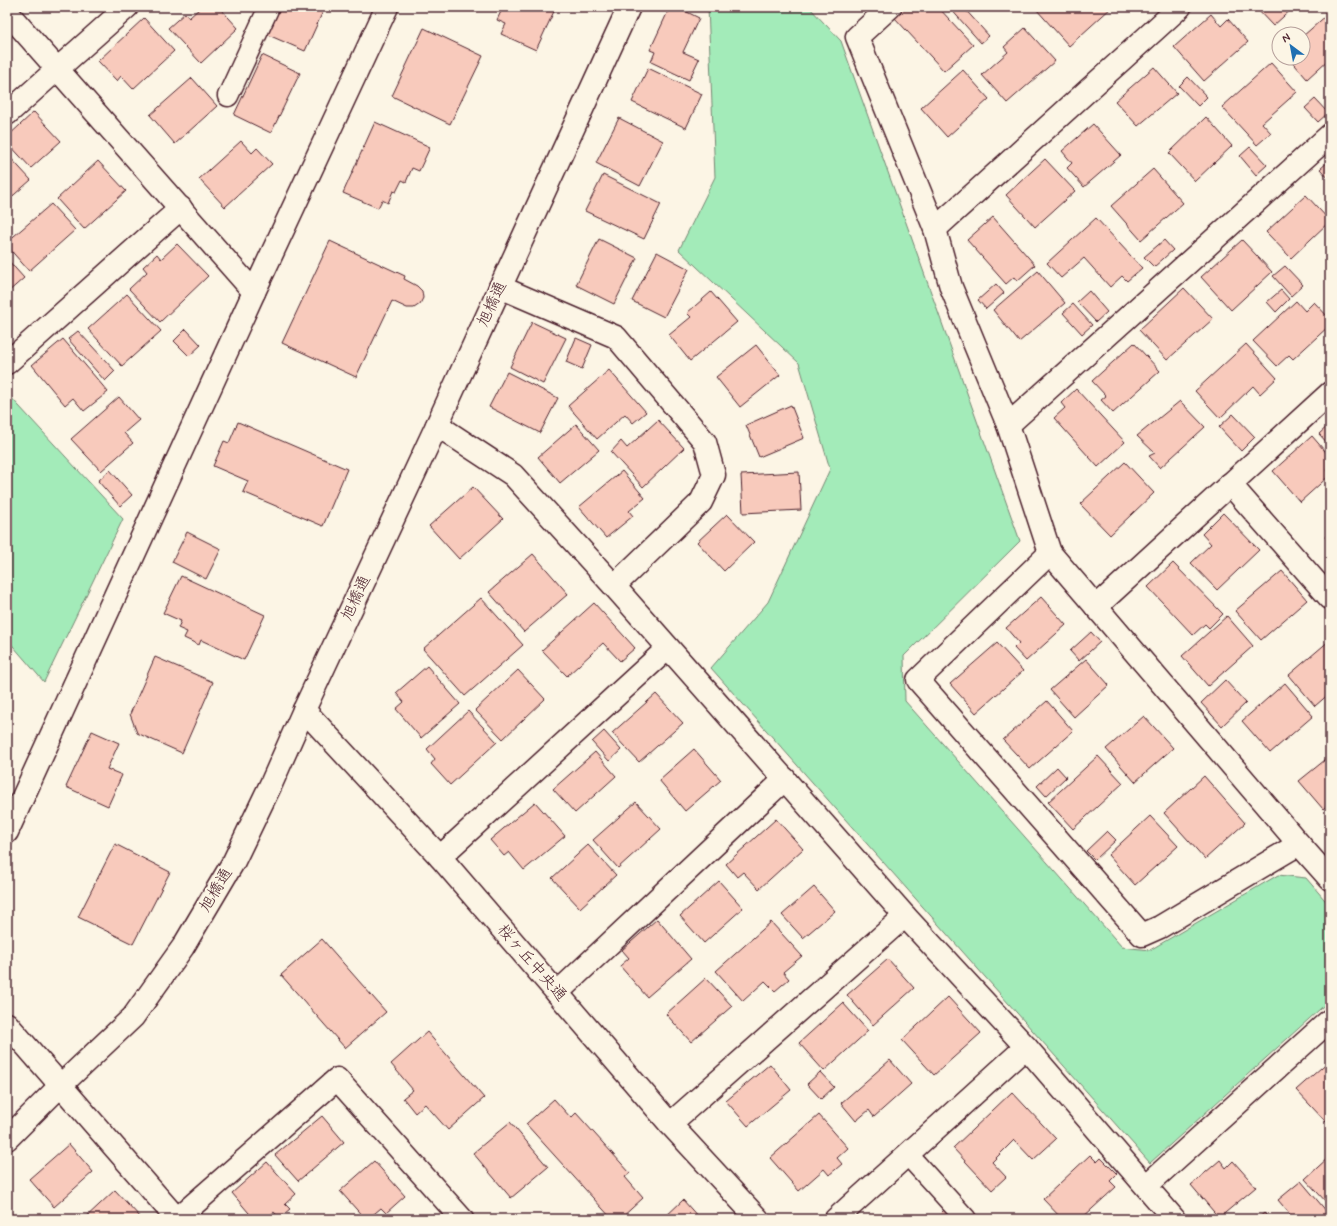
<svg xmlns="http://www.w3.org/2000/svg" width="1337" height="1226" font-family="Mynerve,'Klee One',sans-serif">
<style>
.green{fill:#a3ebb9;stroke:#768572}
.building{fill:#f8cabc;stroke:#4a1f2b}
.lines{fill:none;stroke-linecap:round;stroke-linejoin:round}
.lane-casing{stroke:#4a1f2b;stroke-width:23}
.street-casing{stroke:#4a1f2b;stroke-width:25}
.secondary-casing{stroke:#4a1f2b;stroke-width:25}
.lane{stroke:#fcf5e5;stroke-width:20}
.street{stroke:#fcf5e5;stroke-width:22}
.secondary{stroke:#fcf5e5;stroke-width:22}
.labels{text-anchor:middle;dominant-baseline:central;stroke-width:4;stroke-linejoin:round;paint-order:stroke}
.street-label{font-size:16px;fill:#4a1f2b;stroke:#fcf5e5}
</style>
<rect width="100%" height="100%" fill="#fcf5e5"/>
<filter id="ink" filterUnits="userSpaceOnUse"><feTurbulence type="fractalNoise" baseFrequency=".025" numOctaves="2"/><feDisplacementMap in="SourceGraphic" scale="8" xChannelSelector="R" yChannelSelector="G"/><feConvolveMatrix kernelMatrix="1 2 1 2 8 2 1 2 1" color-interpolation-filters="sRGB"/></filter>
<g filter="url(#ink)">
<g class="green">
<path d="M708,7H809L841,41L1020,541L904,656L905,701L1122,947L1150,950L1278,875L1306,878L1330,906V1000L1150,1163L711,668L768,602L830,469L799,363L679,250L715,177Z"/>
<path d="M7,393L123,519L44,682L7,639Z"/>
</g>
<g class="building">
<path d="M201,7H219L238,28L201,63L168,28L185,13L189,18Z"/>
<path d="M278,7H325L305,51L266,34Z"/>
<path d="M503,7H556L536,50L501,34L506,24L497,20Z"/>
<path d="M670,7H677L699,18L683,52L699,59L689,80L651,62L655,52L650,50Z"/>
<path d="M905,7H938L973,45L944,71L894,17Z"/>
<path d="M949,7H963L989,36L981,43Z"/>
<path d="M1038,7H1112L1069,46L1036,9Z"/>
<path d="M1255,7H1294L1273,26Z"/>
<path d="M1211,14L1221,26L1228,19L1248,42L1204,81L1174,47Z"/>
<path d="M1328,14L1330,16V58L1307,79L1289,58H1303V36Z"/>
<path d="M144,18L174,51L133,89L121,76L117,81L98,61Z"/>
<path d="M424,28L483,56L450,124L392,96Z"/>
<path d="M1025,28L1055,61L1007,103L982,75L1008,52L1004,47Z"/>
<path d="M262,55L300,73L271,133L234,115Z"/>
<path d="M1271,63L1297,92L1262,123L1271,133L1257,145L1222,107Z"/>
<path d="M1154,67L1177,93L1138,126L1115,101Z"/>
<path d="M648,68L702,94L686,128L632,102Z"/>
<path d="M963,70L989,99L947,137L921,108Z"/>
<path d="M1188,77L1207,97L1198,106L1179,86Z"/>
<path d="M192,78L217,106L175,144L150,115Z"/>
<path d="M1315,99L1328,113L1318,122L1305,108Z"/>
<path d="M34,112L61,141L31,168L7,142V137Z"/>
<path d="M1206,117L1232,146L1195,181L1169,153Z"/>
<path d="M619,118L663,141L640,186L596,163Z"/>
<path d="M375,122L430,147L419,171L412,168L406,182L402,180L396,192L393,191L388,203L382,200L378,208L343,193Z"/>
<path d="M1093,124L1121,155L1084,187L1067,168L1072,163L1062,151Z"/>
<path d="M241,141L252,153L257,148L272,164L225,207L199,179Z"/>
<path d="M1250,147L1267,165L1256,175L1240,156Z"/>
<path d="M7,154L31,180L7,201Z"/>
<path d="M1045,159L1075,191L1035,227L1006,195Z"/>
<path d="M1330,160V180L1320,169Z"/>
<path d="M98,161L126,191L84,229L57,199Z"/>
<path d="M1153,169L1183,203L1141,240L1111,206Z"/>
<path d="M603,175L661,204L644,239L585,211Z"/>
<path d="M1306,195L1330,221L1291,258L1266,232Z"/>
<path d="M51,204L75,230L29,271L7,246V242Z"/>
<path d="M993,217L1035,265L1017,281L1014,277L1006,284L967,240Z"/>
<path d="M1096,218L1142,268L1127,281L1122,276L1110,287L1084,258L1061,278L1047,263Z"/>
<path d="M599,239L637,258L614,304L576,285Z"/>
<path d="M1164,240L1173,250L1154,267L1144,257Z"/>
<path d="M1242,240L1272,272L1231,310L1201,277Z"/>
<path d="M330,241L405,276L404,279L417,286L422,291L423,298L420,304L414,308H407L392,301L356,377L282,343Z"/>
<path d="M177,244L208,276L160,322L129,289L147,272L143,267L157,254L161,259Z"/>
<path d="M657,252L689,269L664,317L632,301Z"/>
<path d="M7,259L24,278L7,293Z"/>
<path d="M1285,266L1303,285L1291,296L1273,276Z"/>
<path d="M1038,271L1065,303L1019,342L993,310Z"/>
<path d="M996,284L1004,293L986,309L978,300Z"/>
<path d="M1184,288L1213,319L1167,360L1139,330Z"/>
<path d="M1281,290L1289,299L1276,312L1267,302Z"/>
<path d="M1089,291L1107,312L1096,322L1077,302Z"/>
<path d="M711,292L737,322L690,361L669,335L691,317L687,313Z"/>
<path d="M127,294L161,331L122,366L88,329Z"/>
<path d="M1296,301L1305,311L1314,302L1330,319V325L1293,359L1289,355L1277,366L1253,341Z"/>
<path d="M1073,304L1092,325L1082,334L1063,313Z"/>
<path d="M532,322L566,338L543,384L510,367Z"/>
<path d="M186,329L201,345L189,356L174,341Z"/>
<path d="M78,331L115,371L105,381L68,339Z"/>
<path d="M576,338L592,345L582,369L566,362Z"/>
<path d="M63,339L108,392L84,411L73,398L65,405L32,365Z"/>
<path d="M1134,343L1160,371L1113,413L1101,400L1106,396L1092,381Z"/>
<path d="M1246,344L1277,378L1260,394L1253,386L1220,418L1195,391Z"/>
<path d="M756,345L780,375L740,407L716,377Z"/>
<path d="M609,370L646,412L633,423L625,414L597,439L568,406Z"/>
<path d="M507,372L558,398L540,433L489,407Z"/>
<path d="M1076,389L1125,442L1098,467L1054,418L1065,408L1061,403Z"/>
<path d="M119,397L139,420L124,433L133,443L101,471L71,439Z"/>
<path d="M1180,401L1205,427L1160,468L1149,456L1155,453L1137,436Z"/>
<path d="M791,405L804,438L759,457L746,425Z"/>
<path d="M1233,414L1255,437L1241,451L1219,427Z"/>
<path d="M658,420L684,448L643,487L611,452L621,441L627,448Z"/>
<path d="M238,422L347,469L323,526L243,492L248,481L213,466L224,441L229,443Z"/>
<path d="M576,424L599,450L560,483L538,457Z"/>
<path d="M1330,424V446L1319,434Z"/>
<path d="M1312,436L1330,457V466L1327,469L1330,475L1300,502L1273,471Z"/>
<path d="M1125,462L1154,493L1110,535L1080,504Z"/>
<path d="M110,470L132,495L120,506L98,481Z"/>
<path d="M622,471L645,498L629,511L633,516L606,538L579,507Z"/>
<path d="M799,472L801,510L743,513L741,475Z"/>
<path d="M473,487L503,519L459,559L429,526Z"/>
<path d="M1223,513L1259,550L1217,590L1191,563L1211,544L1202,534Z"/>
<path d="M727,514L754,542L724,571L697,542Z"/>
<path d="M187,532L221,549L206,579L172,562Z"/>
<path d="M1330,532V543L1325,537Z"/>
<path d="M533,554L568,594L524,632L489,592Z"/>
<path d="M1173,563L1223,614L1209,628L1205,624L1193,635L1148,587Z"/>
<path d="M1282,571L1307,600L1261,640L1235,611Z"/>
<path d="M181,576L265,615L244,660L201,640L199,645L184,638L187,632L178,628L181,621L163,613Z"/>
<path d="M1041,597L1066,625L1026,661L1014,648L1019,643L1006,628Z"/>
<path d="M481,598L523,645L465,696L423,649Z"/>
<path d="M594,603L635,648L620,661L603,643L567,676L542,650Z"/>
<path d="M1227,616L1253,646L1208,686L1182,656Z"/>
<path d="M1091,632L1100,642L1079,661L1070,651Z"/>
<path d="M1330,640V693L1315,706L1289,675Z"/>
<path d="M997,643L1023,671L976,713L950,684Z"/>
<path d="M155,657L213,682L182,753L137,733L130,714Z"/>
<path d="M1086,659L1109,685L1074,717L1050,690Z"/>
<path d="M427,666L460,704L421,738L396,709L404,702L396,693Z"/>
<path d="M518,670L545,699L503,739L475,710Z"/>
<path d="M1225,680L1246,703L1222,726L1201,703Z"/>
<path d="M1285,683L1313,716L1270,753L1242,721Z"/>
<path d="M656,694L683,723L639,762L612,733Z"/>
<path d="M1047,701L1073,731L1030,769L1003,740Z"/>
<path d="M468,711L497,742L450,785L431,764L435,759L427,749Z"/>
<path d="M1144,716L1173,748L1135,782L1106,749Z"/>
<path d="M92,731L119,743L107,769L122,775L108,806L66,787Z"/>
<path d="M604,731L621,750L609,761L592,742Z"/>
<path d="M694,749L721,780L685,811L659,780Z"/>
<path d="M595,752L616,776L575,813L553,789Z"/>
<path d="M1098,756L1123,783L1073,829L1048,802Z"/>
<path d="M1330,756V803L1323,809L1299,781Z"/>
<path d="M1057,767L1066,777L1046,796L1037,786Z"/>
<path d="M1204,776L1245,823L1205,859L1164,813Z"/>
<path d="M535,802L565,836L524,870L509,852L504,856L490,840Z"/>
<path d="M636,802L661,829L618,868L593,840Z"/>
<path d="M1150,816L1178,846L1135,885L1108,855Z"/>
<path d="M776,819L803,849L759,889L743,872L737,877L726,864Z"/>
<path d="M1107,831L1116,840L1095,860L1086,851Z"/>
<path d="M115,844L170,872L133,944L78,917Z"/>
<path d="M588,845L616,875L580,908L552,878Z"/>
<path d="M719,881L743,908L704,943L680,916Z"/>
<path d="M814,887L835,911L803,938L782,915Z"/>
<path d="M657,919L691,959L647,997L620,966L629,958L622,950Z"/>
<path d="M771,922L802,956L783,972L789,979L775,991L765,981L743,1001L716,971Z"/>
<path d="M322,939L386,1012L345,1048L281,975Z"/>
<path d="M888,959L914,988L873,1025L847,995Z"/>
<path d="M706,978L732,1006L691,1042L666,1014Z"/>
<path d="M948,997L981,1033L934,1075L902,1040Z"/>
<path d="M843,1003L868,1031L824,1071L799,1043Z"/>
<path d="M427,1032L484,1098L448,1130L425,1104L415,1113L403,1098L413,1090L391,1064Z"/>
<path d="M890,1060L911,1084L874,1117L869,1110L856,1121L841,1103Z"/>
<path d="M1330,1060V1118L1326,1122L1296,1090Z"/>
<path d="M770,1064L791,1090L748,1126L726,1101Z"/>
<path d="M820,1072L834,1087L821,1099L807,1084Z"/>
<path d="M1012,1092L1056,1139L1033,1160L1014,1140L992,1162L1006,1177L992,1190L953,1148Z"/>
<path d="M554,1099L571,1118L576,1113L630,1173L625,1177L643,1198L620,1219H612L526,1124Z"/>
<path d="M819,1115L848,1148L837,1158L842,1164L829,1175L824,1169L799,1191L770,1158Z"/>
<path d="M322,1116L344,1142L298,1181L275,1155Z"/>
<path d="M510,1122L548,1167L511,1198L473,1153Z"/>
<path d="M69,1144L93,1172L54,1207L29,1179Z"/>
<path d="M1090,1155L1097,1162L1101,1158L1117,1174L1110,1181L1116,1187L1081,1219H1062L1043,1199Z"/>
<path d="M1330,1156V1205H1329L1305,1179Z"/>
<path d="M1220,1160L1226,1168L1233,1161L1256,1187L1219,1218L1191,1185Z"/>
<path d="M374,1161L405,1196L386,1213L381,1208L368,1219H365L340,1191Z"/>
<path d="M267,1162L296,1194L285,1204L290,1209L279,1218L274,1212L266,1219H254L232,1193Z"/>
<path d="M1301,1181L1328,1213L1320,1219H1294L1278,1200Z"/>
<path d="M115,1190L141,1218L84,1219Z"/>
<path d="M683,1200L700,1219H663Z"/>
<path d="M945,1209L954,1219H935Z"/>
<path d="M1264,1213L1270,1219H1257Z"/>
</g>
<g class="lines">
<g class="lane-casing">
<g id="lane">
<path d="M228,96L269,7"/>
<path d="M908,1155L966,1219"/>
</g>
</g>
<g class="street-casing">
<g id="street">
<path d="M890,7L857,37L935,229L951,287L1008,425L1050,553L918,680L1142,935L1160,927L1299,844"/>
<path d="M7,12L254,292"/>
<path d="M7,114L127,7"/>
<path d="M935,229L1180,7"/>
<path d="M500,287L616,337L705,442L714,475L701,502L614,586"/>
<path d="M7,363L181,208"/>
<path d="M437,425L513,475L614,586L905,916L1026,1047L1174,1219"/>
<path d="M1008,425L1330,135"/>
<path d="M1230,484L1330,598"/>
<path d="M1050,553L1299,844L1330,879"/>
<path d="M1096,607L1330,393"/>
<path d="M304,710L440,857L670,1124L758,1219"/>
<path d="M7,832L254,292L387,7"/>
<path d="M440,857L668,648"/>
<path d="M557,993L785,779"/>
<path d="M670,1124L905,916"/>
<path d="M1146,1186L1330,1020"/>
<path d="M177,1219L337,1079L462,1219"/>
<path d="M836,1219L1026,1047"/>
</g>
</g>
<g class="secondary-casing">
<g id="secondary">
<path d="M7,1024L177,1219"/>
<path d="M7,1139L60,1086L133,1017L183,947L234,861L272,782L304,710L437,425L629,7"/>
</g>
</g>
<use href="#lane" class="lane"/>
<use href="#street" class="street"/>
<use href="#secondary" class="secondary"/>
</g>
</g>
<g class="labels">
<g class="street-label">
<text transform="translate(492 304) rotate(-65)">旭橋通</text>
<text transform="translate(356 598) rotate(-65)">旭橋通</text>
<text transform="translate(216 890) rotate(-59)">旭橋通</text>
<text transform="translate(532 963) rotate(49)">桜ヶ丘中央通</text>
</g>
</g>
<rect width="1337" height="1226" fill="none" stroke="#fcf5e5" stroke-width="24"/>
<rect x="12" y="12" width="1313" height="1202" fill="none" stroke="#4a1f2b" stroke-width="1.5" filter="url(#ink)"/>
<g transform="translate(1291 46) rotate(328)"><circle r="19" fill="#fcf5e5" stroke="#b59f9b"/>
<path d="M0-3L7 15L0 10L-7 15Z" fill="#1f6fb2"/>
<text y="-6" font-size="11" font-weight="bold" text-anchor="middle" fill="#4a1f2b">N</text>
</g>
</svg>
